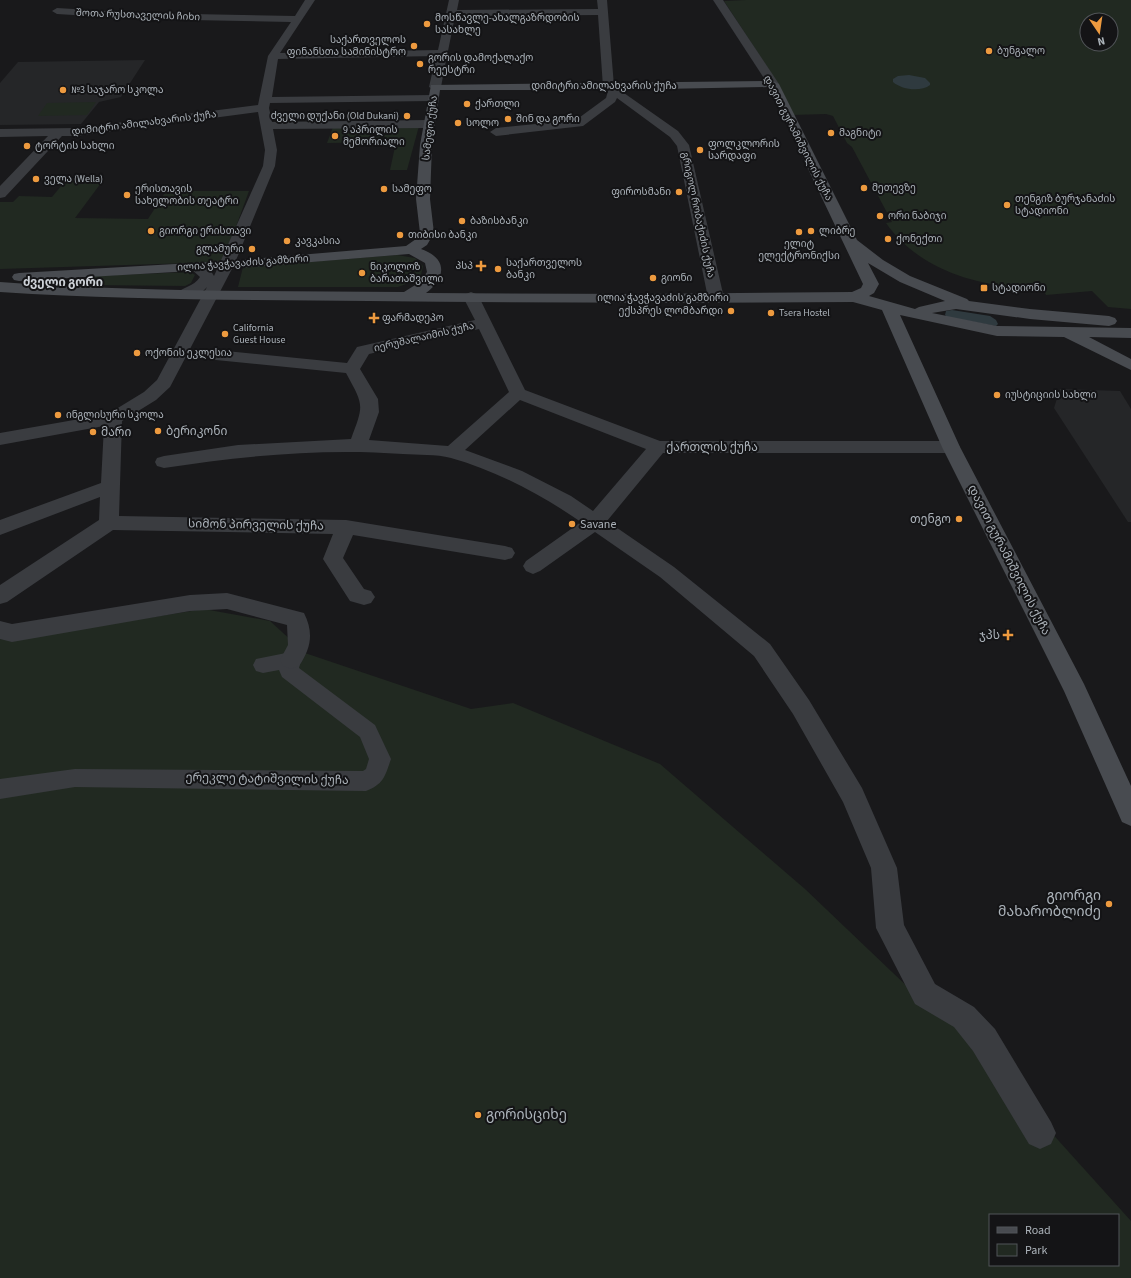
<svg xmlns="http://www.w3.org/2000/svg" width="1131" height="1278" font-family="'Source Sans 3','Noto Sans Georgian',sans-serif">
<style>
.built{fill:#252628}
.green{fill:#212921;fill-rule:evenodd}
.water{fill:#2f3a3f}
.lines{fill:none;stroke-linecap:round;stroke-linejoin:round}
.pedestrian{fill:#3a3c40;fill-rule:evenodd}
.minor{fill:#3a3c40;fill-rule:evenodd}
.tertiary{fill:#3a3c40;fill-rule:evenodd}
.secondary{fill:#484b50;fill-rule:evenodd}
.poi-dot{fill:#ed9a3f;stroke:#141416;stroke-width:1.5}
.labels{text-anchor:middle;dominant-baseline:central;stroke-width:4;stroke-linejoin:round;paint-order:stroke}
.far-street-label{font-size:10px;fill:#acb3ba;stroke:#141416}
.far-poi-label{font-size:10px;fill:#acb3ba;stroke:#141416;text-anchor:start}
.far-quarter-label{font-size:12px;font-weight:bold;fill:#cdd1d7;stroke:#141416}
.poi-label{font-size:12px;fill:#acb3ba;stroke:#141416;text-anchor:start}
.street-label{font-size:12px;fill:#acb3ba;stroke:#141416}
.near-poi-label{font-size:14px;fill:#acb3ba;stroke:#141416;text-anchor:end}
</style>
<rect width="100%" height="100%" fill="#19191b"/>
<g class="built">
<path d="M145,60L121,97L99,102L81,124L0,125V83L18,62Z"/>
<path d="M1060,389L1120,391L1131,409V522H1128L1054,408Z"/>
</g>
<g class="green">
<path d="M746,0H1131V309L1108,307L1092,291L1046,295L1043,289C984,288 921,273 886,223L892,222L852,147L847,143L833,116L826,114L792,115L777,82L724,1ZM1087,20H1111V44H1087Z"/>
<path d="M96,102L87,115L38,116L47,103Z"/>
<path d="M419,126L407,170H390L396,142L327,143L333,127Z"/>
<path d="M67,179H104L75,218L148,219L166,191H249L223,262L0,269V202H13L19,196L52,197Z"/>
<path d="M397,255L415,258L423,266L421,275L411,282L398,287H238L243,267Z"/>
<path d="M190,272L195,275L191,283L185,286L88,285L85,282L93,276Z"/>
<path d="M204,609L270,621L305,653L471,709L513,703L660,764L805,889L935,1013L982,1020L1031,1110L1131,1221V1278H0V639L8,640ZM990,1215H1118V1265H990Z"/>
</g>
<g class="water">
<path d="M909,75L925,78L930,83V85C921,92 902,90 893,82V79L898,76Z"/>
<path d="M952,310L990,316L996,320L998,324L996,326L947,317L945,315L946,311Z"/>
</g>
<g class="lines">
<path class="pedestrian" d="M291,652L298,655L301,660L299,668L375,725L391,759C385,776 384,784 366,791L75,787L0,799V779L75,769L363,771L366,769L369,759L360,737L282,677L279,670L263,673L256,671L253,665L256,659Z"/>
<g class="minor">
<path d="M305,0H315L280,53L438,50L449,0H459L457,10L598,9L597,0H607L614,86L678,131L689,145L724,298L721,301H711L708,298L677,146L670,137L617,98L615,102L583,126L496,136L490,132L496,128L576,120L606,98L608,91L603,87L598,15L455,16L448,51L449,53L447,55L441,87L435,90L429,87L436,56L278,59L272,97L433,95L439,98L433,101L270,103L269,108L272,122L429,120L435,124L429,128L273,129L277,150L275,166L234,265L170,387L156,400L122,421L119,516L346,520L505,546L512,548L515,553L512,558L505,560L353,535L343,558L364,589L371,591L375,597L371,603L364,605L350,601L323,559L333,534L113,530L7,602L0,604V585L99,520L100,497L0,535V520L101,483L104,426L0,445V433L108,414L144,392L157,380L207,287C200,295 188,301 178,298L175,295C181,287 194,287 200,277L189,267L191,264C201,261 209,267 214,276L263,166L265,150L258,112L77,136H62L5,197L0,198V186L48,136L0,137V129L77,128L258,105L268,56L291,22L139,19L57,14L52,11L57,8L139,13L295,16Z"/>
<path d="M471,292L476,294L479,297L525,390L660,441H951L957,443L960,447L957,451L951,453H663L607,521L674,567L770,644L809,700L862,788L897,868L904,925L935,984L974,1007L995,1029L1051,1122L1056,1133L1051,1144L1040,1149L1029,1144L973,1051L954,1027L915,1004L876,928L871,868L843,802L793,714L754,656L660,577L595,532L540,571L533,574L526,571L523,566L526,561L581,522C542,495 497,471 451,458C436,454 418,455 403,454C322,448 243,456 164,468L157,466L155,462L157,458L164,456L238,445L351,439C364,404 364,406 346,373L216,360L210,358L208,355L210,352L216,350L347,363L357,347L475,320L463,297L466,294ZM479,329L509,392L448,446L369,440L379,412L378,399L360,369L369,354ZM520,400L646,449L593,511L571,496L522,471L465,450Z"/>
<path d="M227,593L304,613C314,633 311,648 299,666L291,669L283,666L280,660L288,645L287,625L227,609L190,611L12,642L0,639V621L12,624L190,595Z"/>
</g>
<path class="tertiary" d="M713,0H723L779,84L777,86H769Z"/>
<path class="secondary" d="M773,81L779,84L857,240L883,260L910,276L967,299L969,301L1030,309L1109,316L1115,318L1117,321L1115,324L1109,326L1030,319L956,309L932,313L997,326L1131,328V338L1089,337L1131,359V370L1064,337L997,336L900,315L960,447L1084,684L1131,786V826L1122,822L1064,691L942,447L882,310L853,302C692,303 530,303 369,301C246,300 123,300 0,292V282C135,292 269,291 404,292L420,282L427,272L425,263L409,254L227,269L19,281L14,280L12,277L14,274L19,273L227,261L406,246L416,239L420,233L416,199L420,145L431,85ZM769,87L863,284L861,288L852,292L640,294L426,293C447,277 447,258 421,249L427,245L434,233L430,199L432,145L440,90H609ZM868,263L900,282L945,301L919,307L915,309L869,296L874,293L879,284Z"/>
</g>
<g class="poi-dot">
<circle cx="427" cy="24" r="4"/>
<circle cx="414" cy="46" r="4"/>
<circle cx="989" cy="51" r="4"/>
<circle cx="420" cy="64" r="4"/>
<circle cx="63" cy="90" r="4"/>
<circle cx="467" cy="104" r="4"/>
<circle cx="407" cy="116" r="4"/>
<circle cx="508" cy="119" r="4"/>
<circle cx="458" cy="123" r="4"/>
<circle cx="831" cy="133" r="4"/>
<circle cx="335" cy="136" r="4"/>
<circle cx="27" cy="146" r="4"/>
<circle cx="700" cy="150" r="4"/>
<circle cx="36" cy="179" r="4"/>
<circle cx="864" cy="188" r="4"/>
<circle cx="384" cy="189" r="4"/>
<circle cx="679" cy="192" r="4"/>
<circle cx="127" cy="195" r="4"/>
<circle cx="1007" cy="205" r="4"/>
<circle cx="880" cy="216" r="4"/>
<circle cx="462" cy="221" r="4"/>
<circle cx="151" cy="231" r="4"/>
<circle cx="811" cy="231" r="4"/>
<circle cx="799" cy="232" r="4"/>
<circle cx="400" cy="235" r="4"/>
<circle cx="888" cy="239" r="4"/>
<circle cx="287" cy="241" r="4"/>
<circle cx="252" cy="249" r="4"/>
<path d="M479 260h4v4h4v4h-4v4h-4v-4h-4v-4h4z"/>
<circle cx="498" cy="269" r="4"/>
<circle cx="362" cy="273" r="4"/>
<circle cx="653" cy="278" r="4"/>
<rect x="980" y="284" width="8" height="8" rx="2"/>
<circle cx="731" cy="311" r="4"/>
<circle cx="771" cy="313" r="4"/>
<path d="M372 312h4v4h4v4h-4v4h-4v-4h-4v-4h4z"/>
<circle cx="225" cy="334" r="4"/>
<circle cx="137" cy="353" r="4"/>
<circle cx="997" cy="395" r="4"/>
<circle cx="58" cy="415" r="4"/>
<circle cx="158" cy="431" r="4"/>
<circle cx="93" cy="432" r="4"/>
<circle cx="959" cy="519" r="4"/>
<circle cx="572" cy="524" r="4"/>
<path d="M1006 629h4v4h4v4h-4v4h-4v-4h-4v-4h4z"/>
<circle cx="1109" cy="904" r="4"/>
<circle cx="478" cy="1115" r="4"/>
</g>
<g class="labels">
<g class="far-street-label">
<text transform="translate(138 15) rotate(2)">შოთა რუსთაველის ჩიხი</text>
<text x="604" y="86">დიმიტრი ამილახვარის ქუჩა</text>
<text transform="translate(144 123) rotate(-7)">დიმიტრი ამილახვარის ქუჩა</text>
<text transform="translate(430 128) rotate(-83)">სამეფო ქუჩა</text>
<text transform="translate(798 138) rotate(63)">დავით გურამიშვილის ქუჩა</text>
<text transform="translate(698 215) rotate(78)">გრიგოლ რობაქიძის ქუჩა</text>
<text transform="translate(243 263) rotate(-4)">ილია ჭავჭავაძის გამზირი</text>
<text x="663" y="298">ილია ჭავჭავაძის გამზირი</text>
<text transform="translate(424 337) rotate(-13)">იერუშალაიმის ქუჩა</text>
</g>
<g class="far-poi-label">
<text x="435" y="18">მოსწავლე-ახალგაზრდობის<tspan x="435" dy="12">სასახლე</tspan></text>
<text x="406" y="40" text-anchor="end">საქართველოს<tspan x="406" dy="12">ფინანსთა სამინისტრო</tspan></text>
<text x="997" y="51">ბუნგალო</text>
<text x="428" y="58">გორის დამოქალაქო<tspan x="428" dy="12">რეესტრი</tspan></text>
<text x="71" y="90">№3 საჯარო სკოლა</text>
<text x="475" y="104">ქართლი</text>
<text x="399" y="116" text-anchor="end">ძველი დუქანი (Old Dukani)</text>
<text x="516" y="119">შინ და გორი</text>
<text x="466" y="123">სოლო</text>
<text x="343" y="130">9 აპრილის<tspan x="343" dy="12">მემორიალი</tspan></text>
<text x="839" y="133">მაგნიტი</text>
<text x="708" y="144">ფოლკლორის<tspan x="708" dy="12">სარდაფი</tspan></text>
<text x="35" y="146">ტორტის სახლი</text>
<text x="44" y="179">ველა (Wella)</text>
<text x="872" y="188">მეთევზე</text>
<text x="135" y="189">ერისთავის<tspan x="135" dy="12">სახელობის თეატრი</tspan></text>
<text x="392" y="189">სამეფო</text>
<text x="671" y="192" text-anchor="end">ფიროსმანი</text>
<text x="1015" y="199">თენგიზ ბურჯანაძის<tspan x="1015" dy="12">სტადიონი</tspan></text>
<text x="888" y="216">ორი ნაბიჯი</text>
<text x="470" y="221">ბაზისბანკი</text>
<text x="159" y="231">გიორგი ერისთავი</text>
<text x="819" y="231">ლიბრე</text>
<text x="408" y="235">თიბისი ბანკი</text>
<text x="896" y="239">ქონექთი</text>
<text x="295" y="241">კავკასია</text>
<text x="799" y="244" text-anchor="middle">ელიტ<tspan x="799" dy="12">ელექტრონიქსი</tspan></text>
<text x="244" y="249" text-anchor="end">გლამური</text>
<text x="506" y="263">საქართველოს<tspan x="506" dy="12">ბანკი</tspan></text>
<text x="473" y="266" text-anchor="end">პსპ</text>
<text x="370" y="267">ნიკოლოზ<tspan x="370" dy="12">ბარათაშვილი</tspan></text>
<text x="661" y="278">გიონი</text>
<text x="992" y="288">სტადიონი</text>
<text x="723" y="311" text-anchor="end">ექსპრეს ლომბარდი</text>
<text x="779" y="313">Tsera Hostel</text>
<text x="382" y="318">ფარმადეპო</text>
<text x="233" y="328">California<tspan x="233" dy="12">Guest House</tspan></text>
<text x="145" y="353">ოქონის ეკლესია</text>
<text x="1005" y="395">იუსტიციის სახლი</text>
<text x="66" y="415">ინგლისური სკოლა</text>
</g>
<g class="far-quarter-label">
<text x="63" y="282">ძველი გორი</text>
</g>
<g class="poi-label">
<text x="166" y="431">ბერიკონი</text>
<text x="101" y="432">მარი</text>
<text x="951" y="519" text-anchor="end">თენგო</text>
<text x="580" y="524">Savane</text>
<text x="1000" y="635" text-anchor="end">ჯპს</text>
</g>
<g class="street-label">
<text x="712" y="447">ქართლის ქუჩა</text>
<text transform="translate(256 525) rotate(1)">სიმონ პირველის ქუჩა</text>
<text transform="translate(1009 560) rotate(63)">დავით გურამიშვილის ქუჩა</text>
<text transform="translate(267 779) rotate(1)">ერეკლე ტატიშვილის ქუჩა</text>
</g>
<g class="near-poi-label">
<text x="1101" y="896">გიორგი<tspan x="1101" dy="16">მახარობლიძე</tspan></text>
<text x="486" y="1115" text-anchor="start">გორისციხე</text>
</g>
</g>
<rect x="989" y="1214" width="130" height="52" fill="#141416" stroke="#515458"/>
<rect x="997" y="1227" width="20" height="6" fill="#484b50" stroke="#515458"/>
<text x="1025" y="1234" font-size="12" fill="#acb3ba">Road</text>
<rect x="997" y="1244" width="20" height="12" fill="#212921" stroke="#515458"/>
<text x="1025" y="1254" font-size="12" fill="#acb3ba">Park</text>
<g transform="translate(1099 32) rotate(167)"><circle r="19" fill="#141416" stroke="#515458"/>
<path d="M0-3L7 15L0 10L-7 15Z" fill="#ed9a3f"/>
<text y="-6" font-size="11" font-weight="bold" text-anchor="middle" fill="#acb3ba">N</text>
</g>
</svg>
